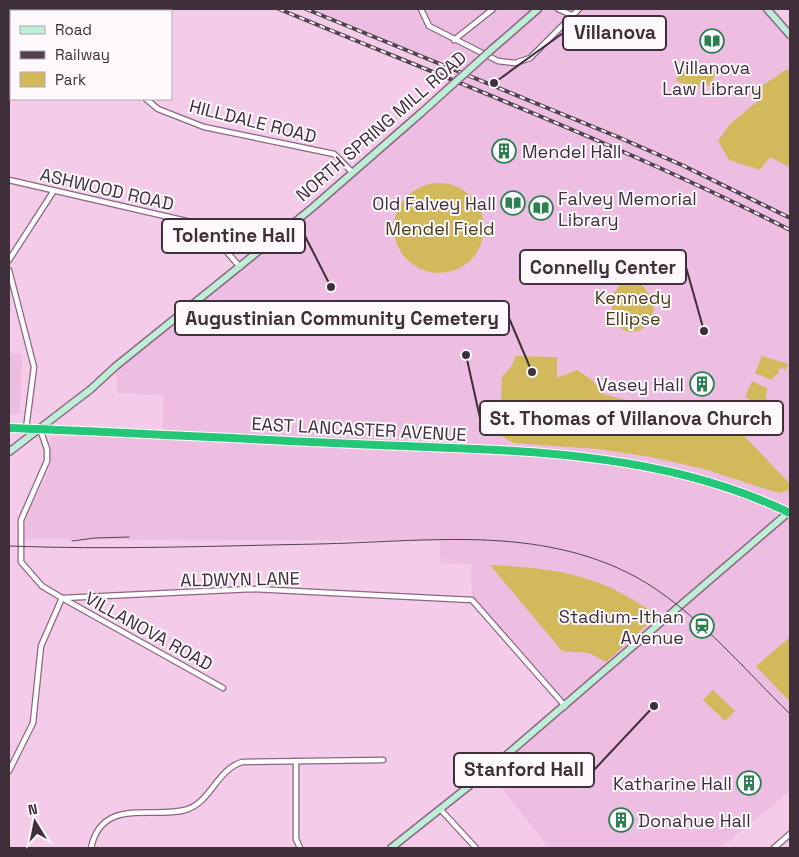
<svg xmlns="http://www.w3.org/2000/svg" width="799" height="857" font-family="'Space Grotesk',sans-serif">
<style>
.built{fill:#eebee2}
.green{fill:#d2ba5c}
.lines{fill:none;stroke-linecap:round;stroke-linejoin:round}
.street-casing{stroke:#8b6682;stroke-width:7}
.secondary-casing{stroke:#8b6682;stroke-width:9}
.highway-casing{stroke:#fff;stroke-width:10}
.street{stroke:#fff;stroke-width:4.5}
.secondary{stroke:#bdeed6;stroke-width:6}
.highway{stroke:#24c677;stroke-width:8}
.tram{stroke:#54414f;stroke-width:1}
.rail-casing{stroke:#54414f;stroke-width:4}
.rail{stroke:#fef9fd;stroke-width:2;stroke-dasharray:5.5;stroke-linecap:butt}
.secondary-bridge-casing{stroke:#8b6682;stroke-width:9;stroke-linecap:butt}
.secondary-bridge{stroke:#bdeed6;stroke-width:6}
.labels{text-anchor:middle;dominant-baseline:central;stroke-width:4;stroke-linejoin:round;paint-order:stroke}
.poi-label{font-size:18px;fill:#3f2f3b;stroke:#fef9fd;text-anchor:end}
.street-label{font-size:18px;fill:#3f2f3b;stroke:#fef9fd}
.park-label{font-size:18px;fill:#483e15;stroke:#fef9fd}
.leader{fill:none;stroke:#3f2f3b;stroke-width:2}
.callout-dot{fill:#3f2f3b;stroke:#fef9fd;stroke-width:2}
.callout{fill:#fef9fd;stroke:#3f2f3b;stroke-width:2}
.callout-label{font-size:19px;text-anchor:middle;font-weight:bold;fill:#3f2f3b}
</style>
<rect width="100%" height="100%" fill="#f5cbea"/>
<g class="built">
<path d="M306,9H769L790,34V791L720,848H549L488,771L565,706L472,600L471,564L441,563L439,541L23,539L26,516L49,469L51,437L163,435V395L117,393L116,366L240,267L397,131L457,72Z"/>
<path d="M9,353L22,354L20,414H9Z"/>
</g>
<g class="green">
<path d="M685,62L695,66L697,64L716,72L710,86L701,82L698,88L676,81Z"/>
<path d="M787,69L790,72V165L787,166L770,157L760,170L729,160L718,141L730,124L759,100L754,91Z"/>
<circle cx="439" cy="228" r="45"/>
<path d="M627,282L641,284C682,326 610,357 612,303C613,293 617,285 627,282Z"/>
<path d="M516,356L557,357V378L577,370L592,380L604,394L646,406L655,403L666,406L672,401L723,416L729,420L790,484V490L778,493L704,469L651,457L597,449L513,443L500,435V429L502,377L511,367Z"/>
<path d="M762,356L788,364L786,371L783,368L778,369L779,372L771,380L755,373Z"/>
<path d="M752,381L767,388L766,399L772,404L769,410L745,397Z"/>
<path d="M490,565C531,567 573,570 611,588C628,596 643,606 658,615L606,662L589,653L562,651Z"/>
<path d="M790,637V702L756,666Z"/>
<path d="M713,690L735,711L725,721L703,700Z"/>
</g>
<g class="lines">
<g class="street-casing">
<g id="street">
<path d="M94,9L97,11"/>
<path d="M421,9L429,26L498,61L515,63L530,58L579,9"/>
<path d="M558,9L574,16"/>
<path d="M454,40L493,9"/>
<path d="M146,99L158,109L204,127L334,154L352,172"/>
<path d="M9,180L195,223L207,229L240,267"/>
<path d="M9,260L53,192"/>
<path d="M9,270L34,367L26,429"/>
<path d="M40,429L47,449V461L21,520V562L42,586L62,598L223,688"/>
<path d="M62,598L252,589L472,600L565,706"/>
<path d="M296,761V839L300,848"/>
<path d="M9,771L33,723L41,646L62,598"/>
<path d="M441,810L476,848"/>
<path d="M91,848C102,797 151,819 185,810C211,803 216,770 242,762L383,760"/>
<path d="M774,848L790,834"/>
</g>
</g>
<g class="secondary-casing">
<g id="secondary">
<path d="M767,9L790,35"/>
<path d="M491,50L538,9"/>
<path d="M9,452L91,389L116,366L312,208L421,113"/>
<path d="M391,848L488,771L790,511"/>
</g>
</g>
<g class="highway-casing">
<path id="highway" d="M9,428C124,432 239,439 354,444C502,451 654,447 790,513"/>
</g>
<use href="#street" class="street"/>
<use href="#secondary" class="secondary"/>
<use href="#highway" class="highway"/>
<g class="tram">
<path d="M72,541L95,538L129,537"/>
<path d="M9,546C111,550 215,546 317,544C425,542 538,524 636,577C693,608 744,669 790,714"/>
</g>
<g class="rail-casing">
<g id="rail">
<path d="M279,9C450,80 624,146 790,230"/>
<path d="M306,9L618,137L684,166L790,218"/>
</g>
</g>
<use href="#rail" class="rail"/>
<g class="secondary-bridge-casing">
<path id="secondary-bridge" d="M421,113L491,50"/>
</g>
<use href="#secondary-bridge" class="secondary-bridge"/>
</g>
<defs>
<g id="library-ring" transform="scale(1.25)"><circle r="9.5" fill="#fef9fd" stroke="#2c7f51" stroke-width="1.5"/><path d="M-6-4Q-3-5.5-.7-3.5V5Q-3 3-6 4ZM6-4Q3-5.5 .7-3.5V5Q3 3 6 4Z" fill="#2c7f51"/></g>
<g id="building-ring" transform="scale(1.25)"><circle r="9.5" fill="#fef9fd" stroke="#2c7f51" stroke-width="1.5"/><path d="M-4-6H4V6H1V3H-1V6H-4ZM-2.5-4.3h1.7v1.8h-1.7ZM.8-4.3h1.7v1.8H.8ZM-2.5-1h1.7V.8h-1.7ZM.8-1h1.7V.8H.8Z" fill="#2c7f51"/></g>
<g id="station-ring" transform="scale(1.25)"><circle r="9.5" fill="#fef9fd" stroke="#2c7f51" stroke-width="1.5"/><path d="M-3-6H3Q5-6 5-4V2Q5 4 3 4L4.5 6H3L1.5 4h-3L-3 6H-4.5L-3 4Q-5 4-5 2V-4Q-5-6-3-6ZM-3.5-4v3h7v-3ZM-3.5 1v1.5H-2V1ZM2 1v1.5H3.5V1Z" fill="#2c7f51"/></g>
</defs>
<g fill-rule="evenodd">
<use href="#library-ring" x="712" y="41"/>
<use href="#building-ring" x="504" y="151"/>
<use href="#library-ring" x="513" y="203"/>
<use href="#library-ring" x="541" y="208"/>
<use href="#building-ring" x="702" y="384"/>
<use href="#station-ring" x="702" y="626"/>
<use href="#building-ring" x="749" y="783"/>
<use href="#building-ring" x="621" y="820"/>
</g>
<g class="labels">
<g class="poi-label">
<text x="712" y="67" text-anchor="middle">Villanova<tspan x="712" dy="21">Law Library</tspan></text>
<text x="522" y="151" text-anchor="start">Mendel Hall</text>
<text x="558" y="198" text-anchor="start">Falvey Memorial<tspan x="558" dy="21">Library</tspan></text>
<text x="496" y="203">Old Falvey Hall</text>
<text x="684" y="384">Vasey Hall</text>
<text x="684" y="616">Stadium-Ithan<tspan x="684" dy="21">Avenue</tspan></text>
<text x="732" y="783">Katharine Hall</text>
<text x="638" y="820" text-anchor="start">Donahue Hall</text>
</g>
<g class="street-label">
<text transform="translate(253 121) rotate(14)">HILLDALE ROAD</text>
<text transform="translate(381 126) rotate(-41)">NORTH SPRING MILL ROAD</text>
<text transform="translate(107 189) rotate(13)">ASHWOOD ROAD</text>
<text transform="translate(359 429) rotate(3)">EAST LANCASTER AVENUE</text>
<text transform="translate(240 579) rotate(-1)">ALDWYN LANE</text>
<text transform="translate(149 631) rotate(29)">VILLANOVA ROAD</text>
</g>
<g class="park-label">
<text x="440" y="228">Mendel Field</text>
<text x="633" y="297">Kennedy<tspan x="633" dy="21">Ellipse</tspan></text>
</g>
</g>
<path class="leader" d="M494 83L563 33M331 287L305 236M704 331L686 267M532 372L509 318M466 355L480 418M654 706L594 770"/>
<g class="callout-dot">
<circle cx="494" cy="83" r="5"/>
<circle cx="331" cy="287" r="5"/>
<circle cx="704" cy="331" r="5"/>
<circle cx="532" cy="372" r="5"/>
<circle cx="466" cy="355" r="5"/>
<circle cx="654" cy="706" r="5"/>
</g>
<g class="callout">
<rect x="563" y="16" width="103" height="34" rx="5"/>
<rect x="162" y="219" width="143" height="34" rx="5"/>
<rect x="520" y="250" width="166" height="34" rx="5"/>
<rect x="175" y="301" width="334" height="34" rx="5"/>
<rect x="480" y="401" width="303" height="34" rx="5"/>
<rect x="454" y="753" width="140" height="34" rx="5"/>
</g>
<g class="callout-label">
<text x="615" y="39">Villanova</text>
<text x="234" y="242">Tolentine Hall</text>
<text x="603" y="274">Connelly Center</text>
<text x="342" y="325">Augustinian Community Cemetery</text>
<text x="631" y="425">St. Thomas of Villanova Church</text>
<text x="524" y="776">Stanford Hall</text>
</g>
<rect width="799" height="857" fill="none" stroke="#3f2f3b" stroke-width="20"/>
<rect x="10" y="10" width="162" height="90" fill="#fef9fd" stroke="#b2a8af"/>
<rect x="20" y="26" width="25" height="8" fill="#bdeed6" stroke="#b2a8af"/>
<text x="55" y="35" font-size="15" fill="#3f2f3b">Road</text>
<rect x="20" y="51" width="25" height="8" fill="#54414f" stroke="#b2a8af"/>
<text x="55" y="60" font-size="15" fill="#3f2f3b">Railway</text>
<rect x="20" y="72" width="25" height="15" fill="#d2ba5c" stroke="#b2a8af"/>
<text x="55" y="85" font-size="15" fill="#3f2f3b">Park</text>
<g transform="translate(35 822) rotate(350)" stroke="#fef9fd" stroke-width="4" paint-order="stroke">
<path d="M0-4L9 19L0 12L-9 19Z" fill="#3f2f3b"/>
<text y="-8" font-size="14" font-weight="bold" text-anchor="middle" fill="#3f2f3b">N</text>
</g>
</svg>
